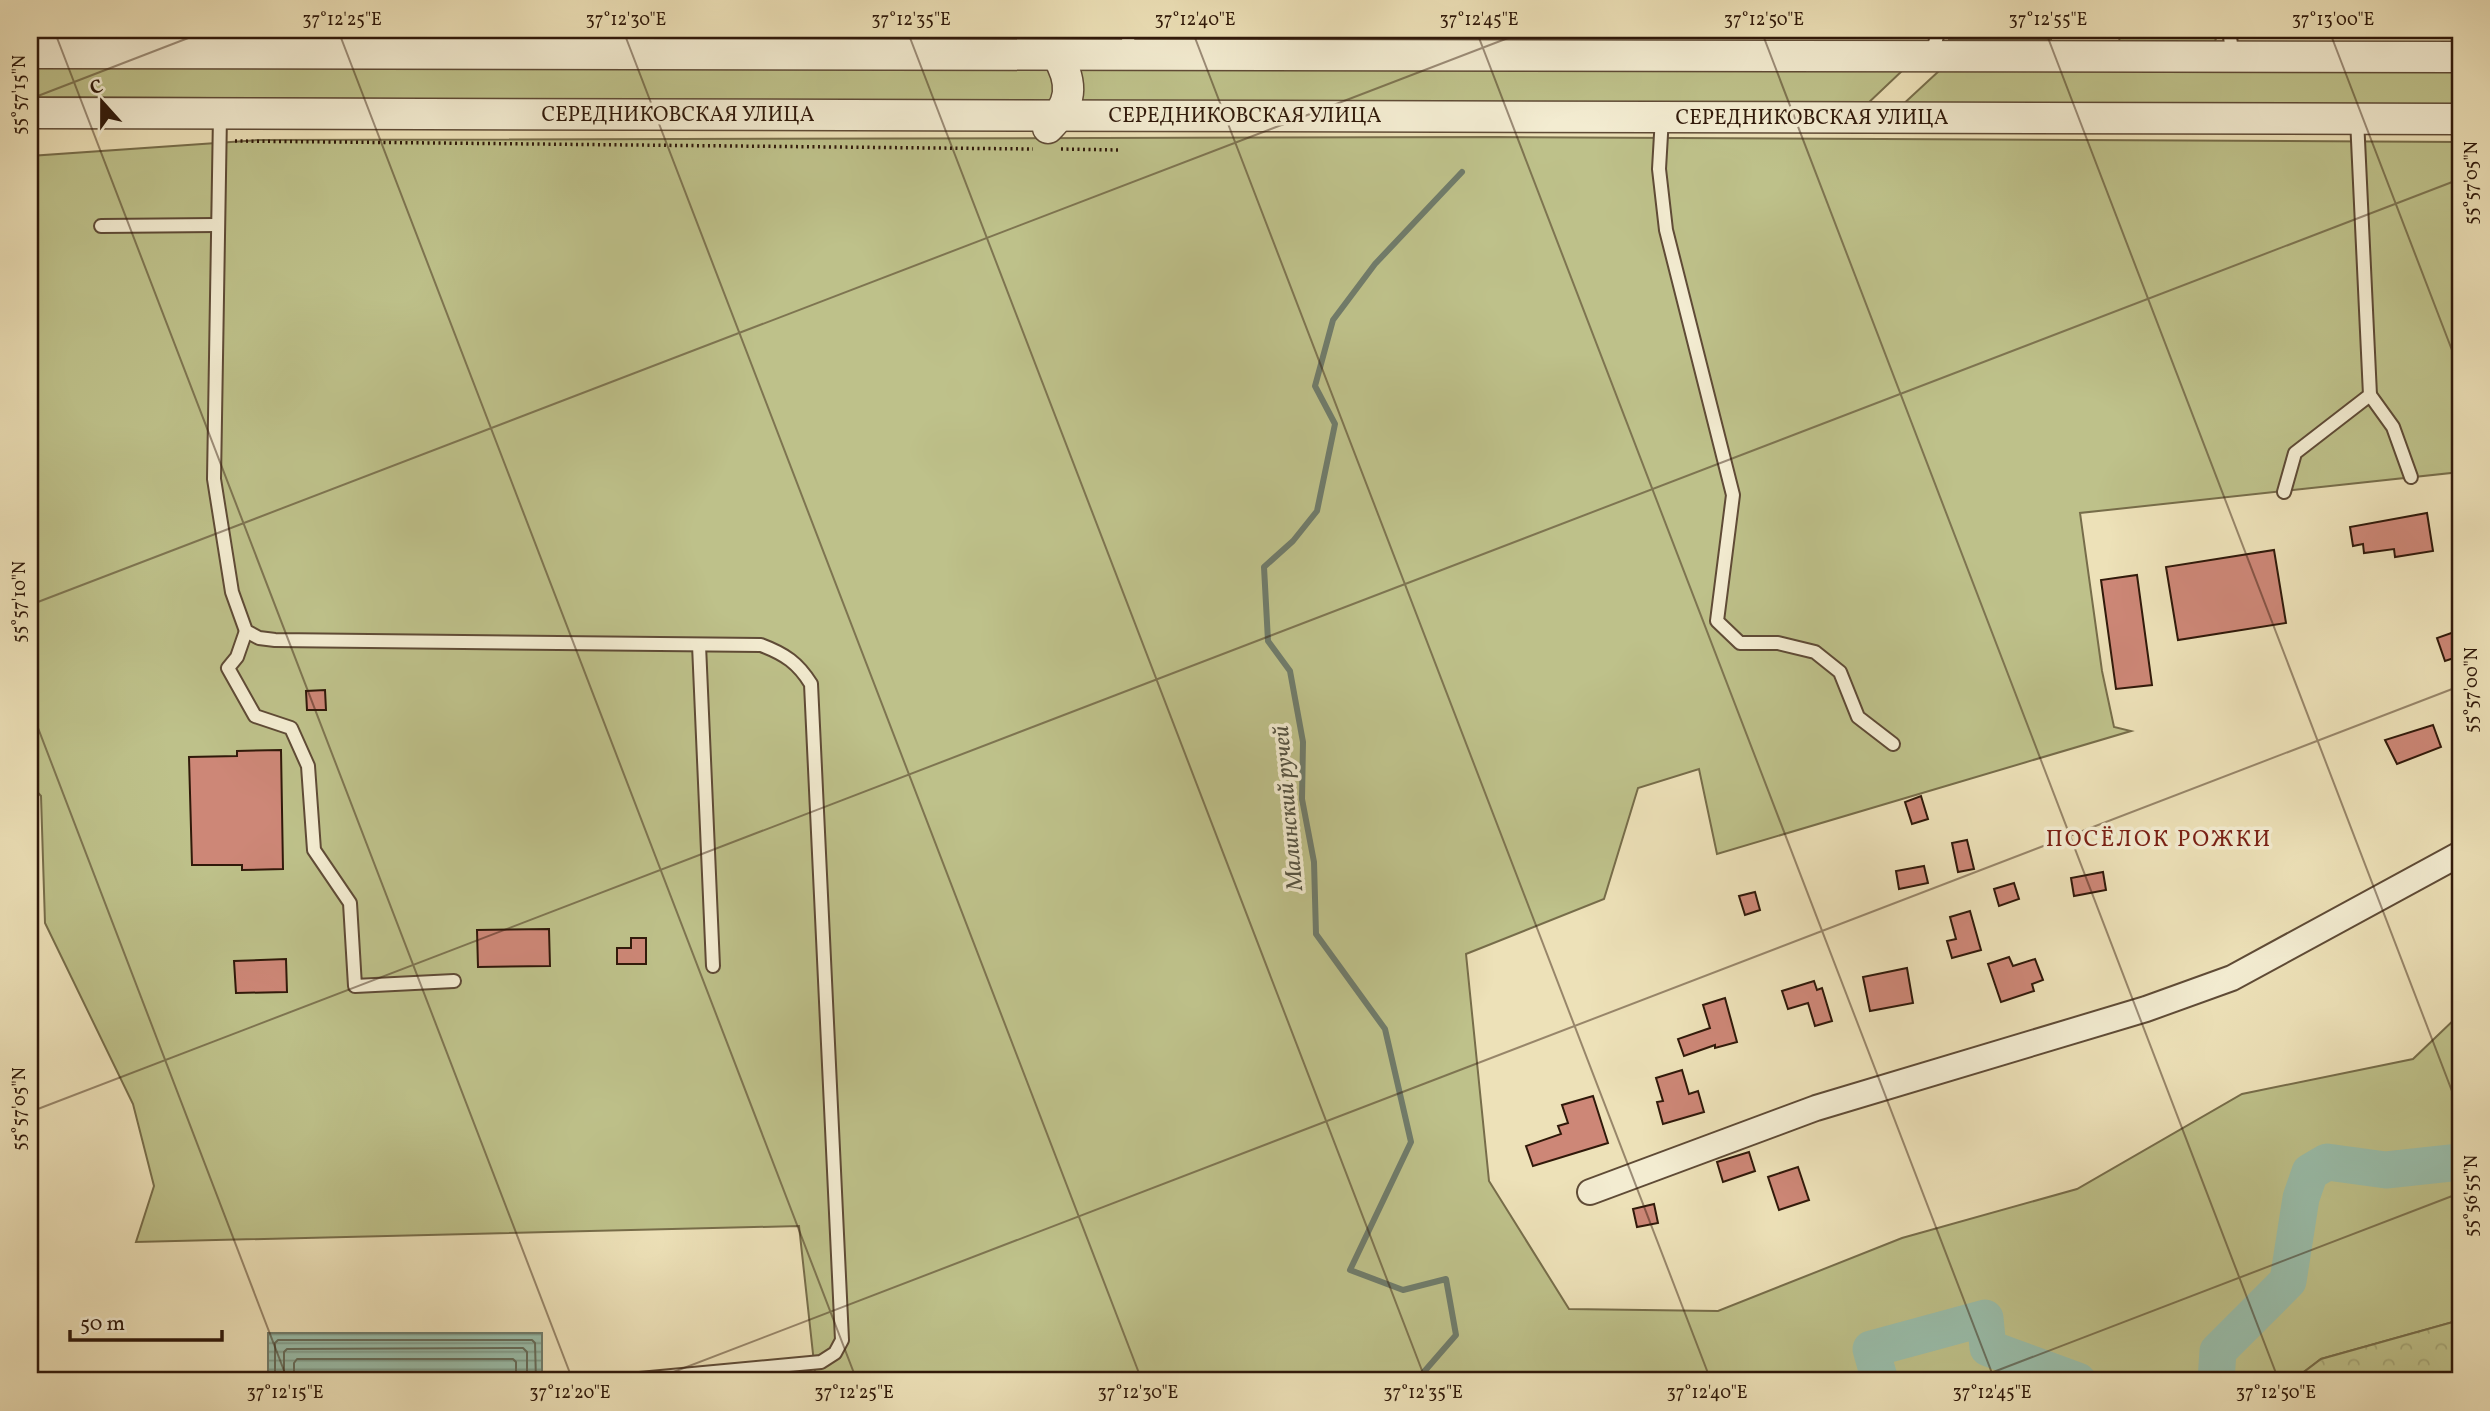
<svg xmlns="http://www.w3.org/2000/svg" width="2490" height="1411" font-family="Vollkorn,serif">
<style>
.green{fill:#bec18a;stroke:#776d4a;stroke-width:2}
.forest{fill:url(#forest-crowns);stroke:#776d4a;stroke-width:2}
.water{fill:url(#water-rules);stroke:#707c6b;stroke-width:2}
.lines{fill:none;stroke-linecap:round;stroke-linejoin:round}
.shore{stroke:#656c5a;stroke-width:2}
.stream{stroke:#707c6b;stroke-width:6}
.river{stroke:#9abeab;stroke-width:37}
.building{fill:#cd8777;stroke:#30190a;stroke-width:2}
.service-casing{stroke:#5f4b36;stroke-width:16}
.minor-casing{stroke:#5f4b36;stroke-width:28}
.tertiary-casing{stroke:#5f4b36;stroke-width:33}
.path{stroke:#30190a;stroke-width:3.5;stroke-dasharray:2 3.5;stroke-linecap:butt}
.service{stroke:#f3ecd1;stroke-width:12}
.minor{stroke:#f3ecd1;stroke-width:24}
.tertiary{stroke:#f3ecd1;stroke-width:30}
.ticks{fill:none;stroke:#30190a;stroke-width:2;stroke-opacity:0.45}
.labels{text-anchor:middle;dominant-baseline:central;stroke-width:7;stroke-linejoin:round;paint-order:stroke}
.street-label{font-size:21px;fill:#30190a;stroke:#f3ecd1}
.water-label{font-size:23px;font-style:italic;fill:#555342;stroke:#f3ecd1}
.neighbourhood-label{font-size:23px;letter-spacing:2px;fill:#7a1f14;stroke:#f3ecd1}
.neatline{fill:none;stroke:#30190a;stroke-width:2.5}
.ticks-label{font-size:18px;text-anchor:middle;fill:#30190a}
</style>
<defs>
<pattern id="forest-crowns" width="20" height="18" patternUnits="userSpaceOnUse" patternTransform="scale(1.75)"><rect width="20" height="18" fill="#bec18a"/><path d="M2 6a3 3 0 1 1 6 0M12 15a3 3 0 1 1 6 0" fill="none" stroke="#a4a576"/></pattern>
<pattern id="water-rules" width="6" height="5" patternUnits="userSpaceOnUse" patternTransform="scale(1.75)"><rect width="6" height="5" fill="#9abeab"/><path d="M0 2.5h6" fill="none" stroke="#7e9a89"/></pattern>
</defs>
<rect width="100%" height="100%" fill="#ede1b8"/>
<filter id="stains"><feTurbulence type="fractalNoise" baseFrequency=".00286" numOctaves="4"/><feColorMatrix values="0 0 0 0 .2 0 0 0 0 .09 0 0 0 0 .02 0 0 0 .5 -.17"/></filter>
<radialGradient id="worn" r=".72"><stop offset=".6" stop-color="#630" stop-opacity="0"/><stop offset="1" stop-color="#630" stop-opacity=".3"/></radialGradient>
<g class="green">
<path d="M1950,30H2051V40H1949Z"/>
<path d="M2120,30H2220L2214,43L2119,45Z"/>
<path d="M30,58L1903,70L1864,107L30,97Z"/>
<path d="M2460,68V108H1899L1940,70Z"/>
<path d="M1496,137L2460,142V472L2080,513L2102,671L2114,727L2131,731L1717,854L1699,769L1638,788L1604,899L1466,954L1489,1181L1569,1309L1718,1311L1902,1238L2077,1189L2242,1094L2413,1059L2460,1014V1320L2321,1359L2292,1381H816L799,1226L136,1242L154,1186L133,1104L45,923L41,796L30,784V156L258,140Z"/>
</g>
<g class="forest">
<path d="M1584,30H1900L1896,33Z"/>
<path d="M2460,1320V1375L2444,1381H2292L2321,1359Z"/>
</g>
<rect class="water" x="268" y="1333" width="274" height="48"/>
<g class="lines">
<g class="shore">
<path d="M275,1381V1343L278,1340H532L535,1343L536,1381"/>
<path d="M284,1381V1352L287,1349L523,1348L527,1352V1381"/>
<path d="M294,1381V1363L297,1359H513L516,1362V1381"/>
</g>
<path class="stream" d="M1416,1381L1456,1335L1446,1279L1403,1290L1350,1270L1411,1142L1385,1029L1316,934L1314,862L1302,799L1303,742L1290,671L1268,641L1264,567L1293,541L1317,511L1335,424L1315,386L1333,320L1375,264L1462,172"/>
<g class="river">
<path d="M1880,1381L1871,1349L1985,1318L1988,1348L2078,1381"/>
<path d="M2216,1381L2218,1351L2288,1281L2301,1198L2310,1172L2327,1162L2386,1170L2460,1162"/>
</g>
</g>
<g class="building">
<path d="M2427,513L2433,551L2395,557L2394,549L2364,553L2363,544L2353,546L2350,527Z"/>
<path d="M2274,550L2286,623L2178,640L2166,567Z"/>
<path d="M2137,575L2152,685L2116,689L2101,580Z"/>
<path d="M2460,630V656L2445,661L2437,638Z"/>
<path d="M325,690L326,710H307L306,691Z"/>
<path d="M2433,725L2441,747L2397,764L2385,740Z"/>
<path d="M281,750L283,869L242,870V865H192L189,757L237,756V751Z"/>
<path d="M1921,796L1928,819L1912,824L1905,802Z"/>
<path d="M1967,840L1974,869L1958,872L1952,843Z"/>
<path d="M1924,866L1928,883L1899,889L1896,871Z"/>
<path d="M2103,872L2106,890L2074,896L2071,878Z"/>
<path d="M2014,883L2019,899L1999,906L1994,889Z"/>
<path d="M1755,892L1760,910L1745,915L1739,896Z"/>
<path d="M1970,911L1981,950L1952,958L1947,941L1956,939L1950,917Z"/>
<path d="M549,929L550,966L478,967L477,930Z"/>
<path d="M631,938H646V964H617V948H631Z"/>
<path d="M2009,957L2013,966L2035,959L2043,980L2032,984L2034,991L2001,1002L1988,964Z"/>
<path d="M286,959L287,992L236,993L234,961Z"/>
<path d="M1907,968L1913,1003L1870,1011L1863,977Z"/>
<path d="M1814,981L1817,990L1822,988L1832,1021L1815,1026L1808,1003L1788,1009L1782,991Z"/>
<path d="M1725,998L1737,1042L1715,1048V1045L1684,1056L1678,1039L1710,1028L1703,1005Z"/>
<path d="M1682,1070L1689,1094L1698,1091L1704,1112L1663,1124L1657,1102L1663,1101L1656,1078Z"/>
<path d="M1593,1096L1608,1143L1533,1166L1526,1146L1561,1134L1558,1126L1568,1123L1562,1105Z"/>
<path d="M1749,1152L1755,1171L1723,1182L1717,1162Z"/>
<path d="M1798,1167L1809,1200L1779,1210L1768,1177Z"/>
<path d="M1654,1204L1658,1223L1637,1227L1633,1209Z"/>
</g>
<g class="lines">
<g class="service-casing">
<g id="service">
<path d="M1127,30L1130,54"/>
<path d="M2229,30L2233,58"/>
<path d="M1931,56L1939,30"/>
<path d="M220,115L214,479L232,592L246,631L259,638L275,640L761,645C785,654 798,663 811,684L842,1340L835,1353L821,1362L618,1381"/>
<path d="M1662,117L1659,169L1666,230L1733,495L1717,621L1740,643H1778L1815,652L1840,672L1858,717L1893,744"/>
<path d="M101,226L216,225"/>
<path d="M2370,395L2393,427L2411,477"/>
<path d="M2284,492L2295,453L2370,395L2357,119"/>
<path d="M246,631L237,657L228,668L255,716L291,728L308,766L314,850L350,903L355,986L454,981"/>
<path d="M699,645L713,966"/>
</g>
</g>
<g class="minor-casing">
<path id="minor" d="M1590,1192L1816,1108L2146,1009L2232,978L2460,854"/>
</g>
<g class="tertiary-casing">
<g id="tertiary">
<path d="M30,53L2460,57"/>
<path d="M30,113L2460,119"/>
<path d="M1048,128C1072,104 1074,84 1057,55"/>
</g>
</g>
<g class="path">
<path d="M235,141L1033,149"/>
<path d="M1061,149L1119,150"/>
</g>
<use href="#service" class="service"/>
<use href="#minor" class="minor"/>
<use href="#tertiary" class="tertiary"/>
</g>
<path class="ticks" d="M54,30L573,1381M338,30L857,1381M623,30L1142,1381M907,30L1426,1381M1192,30L1711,1381M1476,30L1995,1381M1761,30L2279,1381M2045,30L2460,1112M2329,30L2460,371M30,99L209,30M30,605L1529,30M30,707L288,1381M30,1112L2460,179M650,1381L2460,686M1970,1381L2460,1193"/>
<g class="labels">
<g class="street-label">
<text x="678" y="115">СЕРЕДНИКОВСКАЯ УЛИЦА</text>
<text x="1245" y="116">СЕРЕДНИКОВСКАЯ УЛИЦА</text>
<text x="1812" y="118">СЕРЕДНИКОВСКАЯ УЛИЦА</text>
</g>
<g class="water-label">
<text transform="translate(1289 808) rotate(-95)">Малинский ручей</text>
</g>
<g class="neighbourhood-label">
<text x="2159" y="840">ПОСЁЛОК РОЖКИ</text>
</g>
</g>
<rect width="2490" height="1411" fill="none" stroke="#ede1b8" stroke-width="77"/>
<g transform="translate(102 102) rotate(339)" stroke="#f3ecd1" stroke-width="5" paint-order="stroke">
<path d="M0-5L12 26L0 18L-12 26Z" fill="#30190a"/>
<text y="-10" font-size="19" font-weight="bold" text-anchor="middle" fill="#30190a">С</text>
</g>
<path d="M70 1330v10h152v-10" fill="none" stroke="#30190a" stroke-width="3.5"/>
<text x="80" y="1330" font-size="21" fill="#30190a" stroke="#f3ecd1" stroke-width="5" paint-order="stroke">50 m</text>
<rect x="38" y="38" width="2414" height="1334" class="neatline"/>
<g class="ticks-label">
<text x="342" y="25">37°12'25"E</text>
<text x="626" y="25">37°12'30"E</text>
<text x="911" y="25">37°12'35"E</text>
<text x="1195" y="25">37°12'40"E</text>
<text x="1479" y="25">37°12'45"E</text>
<text x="1764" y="25">37°12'50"E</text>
<text x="2048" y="25">37°12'55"E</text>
<text x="2333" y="25">37°13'00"E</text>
<text transform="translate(19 95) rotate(-90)" y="6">55°57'15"N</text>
<text transform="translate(2471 183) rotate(-90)" y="6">55°57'05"N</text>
<text transform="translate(19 602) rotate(-90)" y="6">55°57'10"N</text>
<text transform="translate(2471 690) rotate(-90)" y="6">55°57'00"N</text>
<text transform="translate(19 1109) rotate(-90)" y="6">55°57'05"N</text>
<text transform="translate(2471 1196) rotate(-90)" y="6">55°56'55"N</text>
<text x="285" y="1398">37°12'15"E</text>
<text x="570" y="1398">37°12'20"E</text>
<text x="854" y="1398">37°12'25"E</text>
<text x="1138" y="1398">37°12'30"E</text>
<text x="1423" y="1398">37°12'35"E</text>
<text x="1707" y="1398">37°12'40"E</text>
<text x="1992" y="1398">37°12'45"E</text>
<text x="2276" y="1398">37°12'50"E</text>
</g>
<rect width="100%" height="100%" filter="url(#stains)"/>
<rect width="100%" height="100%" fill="url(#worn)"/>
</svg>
